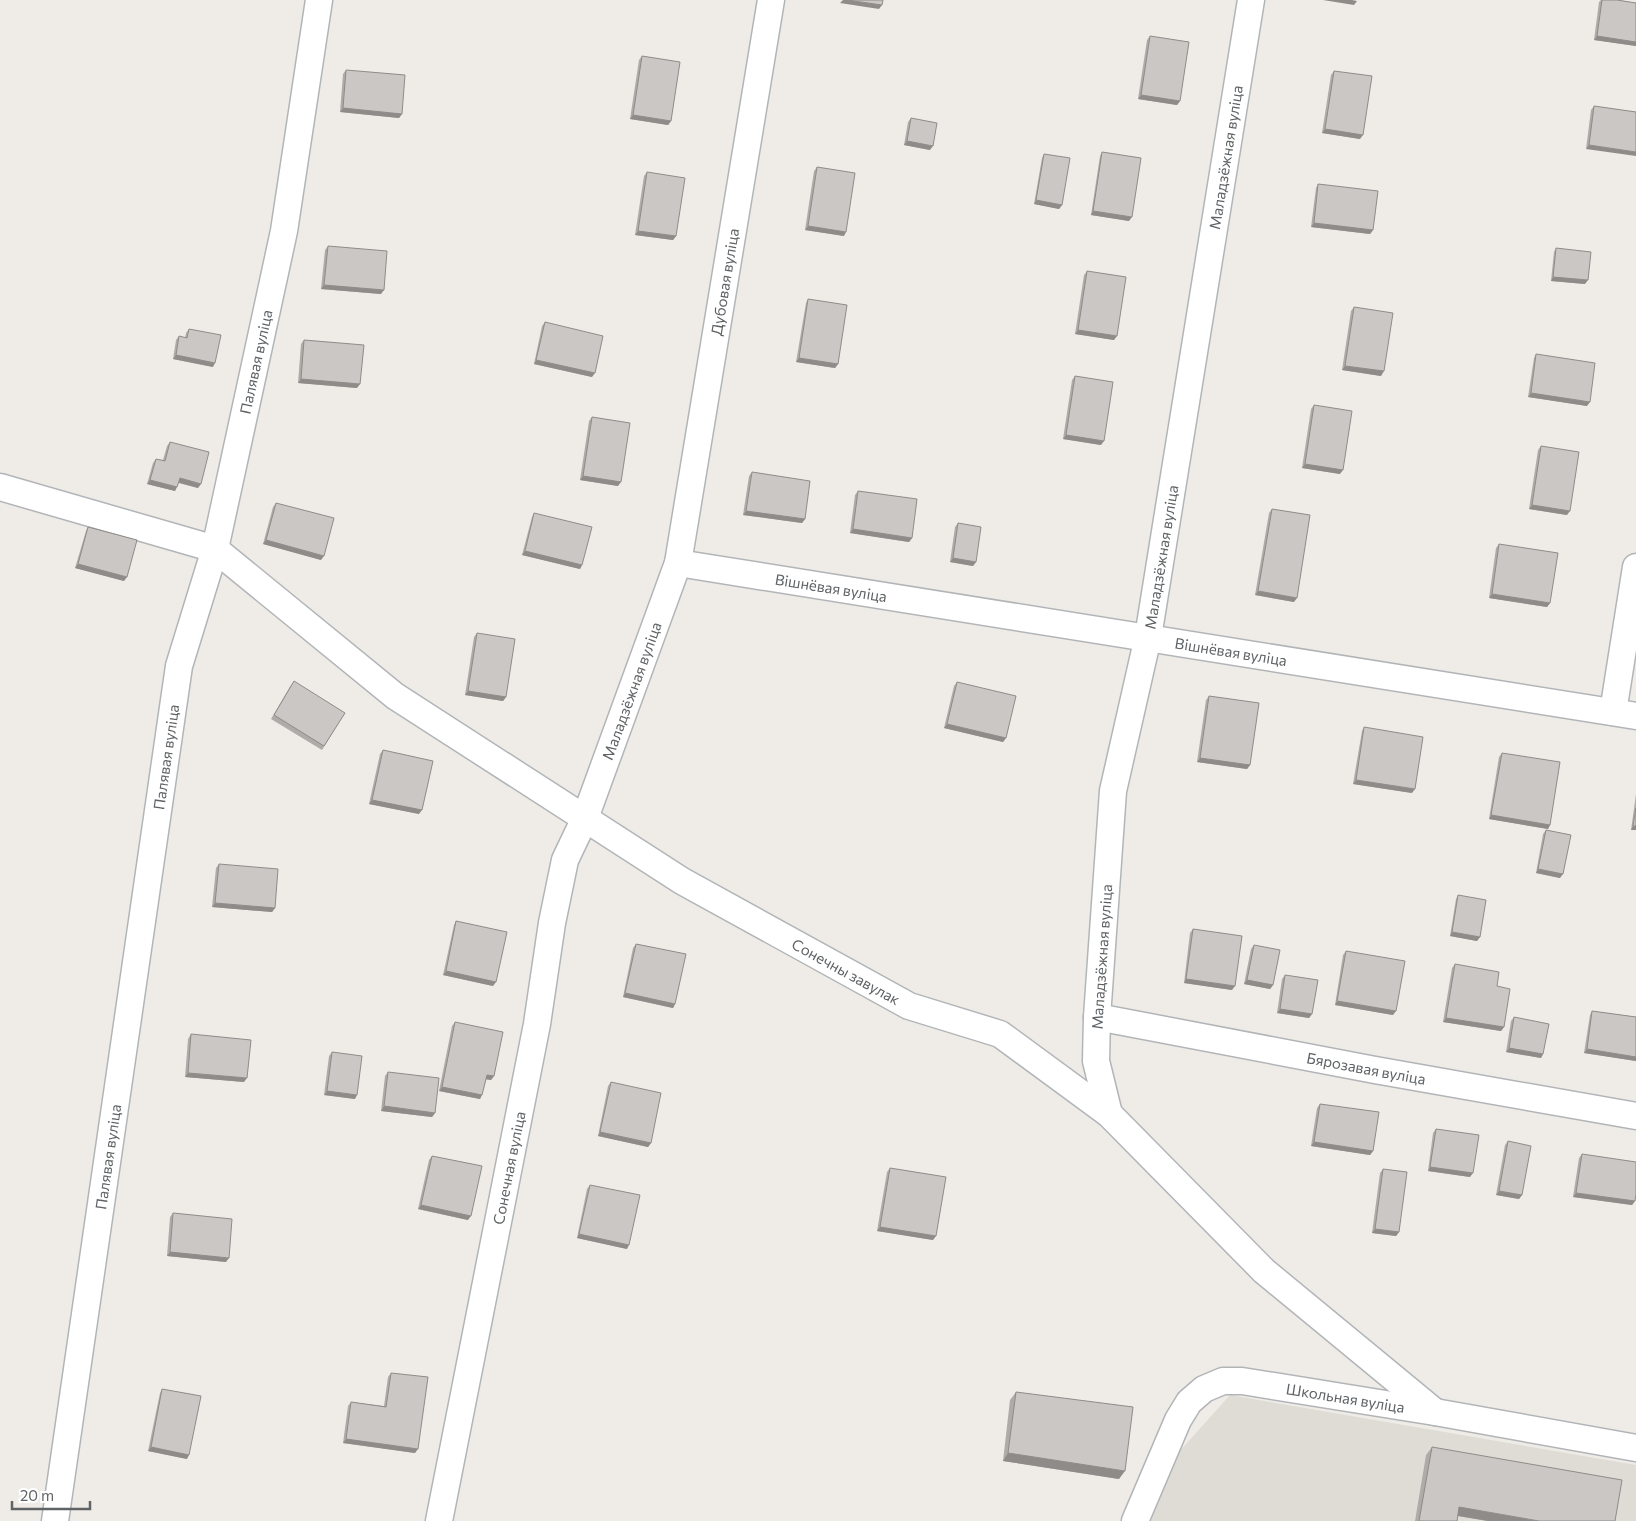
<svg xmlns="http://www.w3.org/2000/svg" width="1636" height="1521" font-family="Commissioner,sans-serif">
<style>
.education{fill:#dfdcd6}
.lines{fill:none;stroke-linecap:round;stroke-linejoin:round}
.minor-casing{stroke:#b2b5b8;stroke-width:29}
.minor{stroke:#fff;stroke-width:26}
.wall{fill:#afaba9}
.shaded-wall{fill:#8e8b89}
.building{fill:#cbc7c4;stroke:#8e8b89}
.labels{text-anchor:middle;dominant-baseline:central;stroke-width:4.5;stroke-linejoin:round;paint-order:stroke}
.street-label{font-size:15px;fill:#5f6366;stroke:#fff}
</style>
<rect width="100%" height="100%" fill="#efece7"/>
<path class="education" d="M1230,1395L1636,1465V1521H1149L1177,1454Z"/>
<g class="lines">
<g class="minor-casing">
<g id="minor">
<path id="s1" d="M0,487L215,549L395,696L682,881L909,1006L1000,1034L1109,1114L1264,1271L1435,1412"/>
<path id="s2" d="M678,563L1636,716"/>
<path d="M1613,712L1636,567"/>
<path id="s3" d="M1097,1017L1375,1070L1636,1116"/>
<path id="s4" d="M1109,1114L1096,1061L1097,1017L1113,791L1148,637L1251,0"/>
<path id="s5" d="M55,1521L179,666L215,549L284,231L319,0"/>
<path id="s6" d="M439,1521L537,1024L552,923L565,860L585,818L678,563L771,0"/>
<path id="s7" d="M1135,1521L1178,1420L1189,1402L1204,1389L1223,1381H1242L1435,1412L1636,1448"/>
</g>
</g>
<use href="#minor" class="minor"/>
</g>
<g class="wall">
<path d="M1601,0H1617L1636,3V46L1594,40L1599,2Z"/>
<path d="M1150,36L1180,101L1177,105L1138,99L1147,40Z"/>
<path d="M642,56L671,121L668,125L630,119L639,60Z"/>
<path d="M346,70L402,114L399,118L340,112L343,74Z"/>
<path d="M1334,71L1360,139L1322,133L1331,75Z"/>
<path d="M1594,106L1636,112L1586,149L1591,110Z"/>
<path d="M911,118L930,150L904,145L908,122Z"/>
<path d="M1102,152L1129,221L1091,215L1100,156Z"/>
<path d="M1044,154L1062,205L1059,209L1034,204L1042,158Z"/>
<path d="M817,167L844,236L805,230L814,171Z"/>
<path d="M647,172L676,236L673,240L635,235L644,176Z"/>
<path d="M1318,184L1373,230L1370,234L1311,227L1316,188Z"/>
<path d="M328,246L381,294L321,289L325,250Z"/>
<path d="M1556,248L1585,284L1551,281L1554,252Z"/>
<path d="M1087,271L1114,340L1075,334L1084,275Z"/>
<path d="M808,299L838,364L835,368L796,362L806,303Z"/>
<path d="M1354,307L1381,376L1342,370L1351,311Z"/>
<path d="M545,322L592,377L534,364L542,326Z"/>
<path d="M189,329L213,367L173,359L176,340L179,336L185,338L186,333Z"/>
<path d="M304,340L357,388L298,383L301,344Z"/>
<path d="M1536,354L1587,406L1528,397L1534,358Z"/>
<path d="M1075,376L1101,445L1063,439L1072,380Z"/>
<path d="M1314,405L1340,474L1302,468L1311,409Z"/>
<path d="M592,417L618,486L580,480L589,421Z"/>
<path d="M170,442L198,488L178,483L175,491L147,484L153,463L156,459L163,460L167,446Z"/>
<path d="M1541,446L1567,515L1529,509L1538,450Z"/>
<path d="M752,472L805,519L802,523L743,515L749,476Z"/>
<path d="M858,491L912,538L909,542L850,533L855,495Z"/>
<path d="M276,503L321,560L263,544L273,507Z"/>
<path d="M1272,509L1294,602L1255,595L1269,513Z"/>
<path d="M534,513L582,565L580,569L522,555L532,517Z"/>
<path d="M958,523L976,562L973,566L950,562L955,527Z"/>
<path d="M88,527L124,581L75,568L86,531Z"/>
<path d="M1499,544L1550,603L1547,607L1489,598L1496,548Z"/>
<path d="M477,633L506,697L503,701L465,695L474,637Z"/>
<path d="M957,682L1006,738L1003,742L944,728L954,686Z"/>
<path d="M291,685L345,713L322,750L271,719Z"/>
<path d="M1209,696L1250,765L1247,769L1197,762L1206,700Z"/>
<path d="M1364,727L1412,793L1353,784L1362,731Z"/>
<path d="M383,750L419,814L369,804L380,754Z"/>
<path d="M1502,753L1550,825L1548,829L1489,819L1499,757Z"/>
<path d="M1636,794V830H1631Z"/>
<path d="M1546,830L1560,878L1536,873L1543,834Z"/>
<path d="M219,864L275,908L272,912L212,907L216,868Z"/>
<path d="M1458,895L1480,937L1477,941L1450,936L1456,899Z"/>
<path d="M456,921L493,986L443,975L454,925Z"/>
<path d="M1193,929L1232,990L1184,983L1190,933Z"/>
<path d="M636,944L675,1004L673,1008L623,997L633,948Z"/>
<path d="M1254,945L1273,985L1270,989L1244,984L1251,949Z"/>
<path d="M1346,951L1393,1015L1335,1005L1343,955Z"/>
<path d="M1455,964L1497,986L1504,1027L1501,1031L1443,1022L1452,968Z"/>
<path d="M1285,975L1312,1014L1309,1018L1277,1013L1282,979Z"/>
<path d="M1592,1011L1636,1017V1061L1584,1053L1590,1015Z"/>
<path d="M1514,1017L1543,1054L1541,1058L1506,1052L1511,1021Z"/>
<path d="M455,1022L494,1076L491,1080L486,1079L480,1099L439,1091L452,1026Z"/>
<path d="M191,1034L244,1082L185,1077L188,1039Z"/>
<path d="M332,1052L355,1099L324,1095L329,1056Z"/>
<path d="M388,1072L435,1113L432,1117L381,1111L385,1076Z"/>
<path d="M611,1082L651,1143L648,1147L598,1136L608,1086Z"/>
<path d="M1320,1104L1373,1151L1370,1155L1311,1146L1317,1108Z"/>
<path d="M1436,1129L1470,1177L1428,1171L1433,1133Z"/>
<path d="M1508,1141L1522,1195L1519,1199L1496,1195L1505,1145Z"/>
<path d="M1582,1154L1635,1201L1632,1205L1573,1197L1579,1158Z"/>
<path d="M432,1156L468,1220L418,1209L429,1160Z"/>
<path d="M890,1168L933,1240L877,1231L887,1172Z"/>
<path d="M1383,1169L1399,1232L1396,1236L1372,1233L1380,1173Z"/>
<path d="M590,1185L627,1249L577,1238L587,1189Z"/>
<path d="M173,1213L226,1262L167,1256L170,1217Z"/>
<path d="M391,1373L415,1453L343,1443L348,1406L351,1402L384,1406L388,1377Z"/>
<path d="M162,1389L187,1459L148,1451L160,1393Z"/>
<path d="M1016,1392L1119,1479L1003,1461L1010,1400Z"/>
<path d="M1432,1447L1488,1521L1457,1516V1521H1415L1426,1455Z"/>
</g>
<g class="shaded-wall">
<path d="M843,0H847L882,5L879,9L840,3Z"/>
<path d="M1323,0H1352L1357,1L1354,5Z"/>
<path d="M1597,36L1636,42V46L1594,40Z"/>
<path d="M1141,95L1180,101L1177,105L1138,99Z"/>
<path d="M343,108L402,114L399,118L340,112Z"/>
<path d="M633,115L671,121L668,125L630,119Z"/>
<path d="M1325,129L1363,135L1360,139L1322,133Z"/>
<path d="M907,141L933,146L930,150L904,145Z"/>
<path d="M1589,145L1636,152V156L1586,149Z"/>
<path d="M1036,200L1062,205L1059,209L1034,204Z"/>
<path d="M1093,211L1132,217L1129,221L1091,215Z"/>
<path d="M1314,223L1373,230L1370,234L1311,227Z"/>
<path d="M808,226L846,232L844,236L805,230Z"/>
<path d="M638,231L676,236L673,240L635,235Z"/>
<path d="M1553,277L1588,280L1585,284L1551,281Z"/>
<path d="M324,285L384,290L381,294L321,289Z"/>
<path d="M1078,330L1117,336L1114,340L1075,334Z"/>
<path d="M176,355L215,363L213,367L173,359Z"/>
<path d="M799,358L838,364L835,368L796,362Z"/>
<path d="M536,360L595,373L592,377L534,364Z"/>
<path d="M1345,366L1384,371L1381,376L1342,370Z"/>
<path d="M301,379L360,384L357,388L298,383Z"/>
<path d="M1531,393L1590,402L1587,406L1528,397Z"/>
<path d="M1066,435L1104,441L1101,445L1063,439Z"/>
<path d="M1305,464L1343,470L1340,474L1302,468Z"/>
<path d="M583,476L621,482L618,486L580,480Z"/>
<path d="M180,478L201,484L198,488L177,482Z"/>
<path d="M150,480L177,487L175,491L147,484Z"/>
<path d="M1532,505L1570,511L1567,515L1529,509Z"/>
<path d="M746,511L805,519L802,523L743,515Z"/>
<path d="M853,529L912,538L909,542L850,533Z"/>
<path d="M266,540L324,556L321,560L263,544Z"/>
<path d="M525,551L582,565L580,569L522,555Z"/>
<path d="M953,558L976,562L973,566L950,562Z"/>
<path d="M78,564L127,577L124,581L75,568Z"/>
<path d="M1258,591L1297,598L1294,602L1255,595Z"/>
<path d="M1492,594L1550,603L1547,607L1489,598Z"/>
<path d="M468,691L506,697L503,701L465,695Z"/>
<path d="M947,724L1006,738L1003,742L944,728Z"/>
<path d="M1200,758L1250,765L1247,769L1197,762Z"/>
<path d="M1356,780L1415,789L1412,793L1353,784Z"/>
<path d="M372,800L422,810L419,814L369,804Z"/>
<path d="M1491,815L1550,825L1548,829L1489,819Z"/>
<path d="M1633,826H1636V830H1631Z"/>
<path d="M1538,869L1563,874L1560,878L1536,873Z"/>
<path d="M215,903L275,908L272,912L212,907Z"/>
<path d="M1452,932L1480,937L1477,941L1450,936Z"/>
<path d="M446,971L496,982L493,986L443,975Z"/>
<path d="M1186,979L1235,986L1232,990L1184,983Z"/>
<path d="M1247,980L1273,985L1270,989L1244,984Z"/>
<path d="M625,993L675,1004L673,1008L623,997Z"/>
<path d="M1337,1001L1396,1011L1393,1015L1335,1005Z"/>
<path d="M1280,1009L1312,1014L1309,1018L1277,1013Z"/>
<path d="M1446,1018L1504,1027L1501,1031L1443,1022Z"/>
<path d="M1509,1048L1543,1054L1541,1058L1506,1052Z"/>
<path d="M1587,1049L1636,1057V1061L1584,1053Z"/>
<path d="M188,1073L247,1078L244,1082L185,1077Z"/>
<path d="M487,1075L494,1076L491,1080L484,1079Z"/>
<path d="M442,1087L482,1095L480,1099L439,1091Z"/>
<path d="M327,1091L357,1095L355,1099L324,1095Z"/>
<path d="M384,1106L435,1113L432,1117L381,1111Z"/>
<path d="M600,1132L651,1143L648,1147L598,1136Z"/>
<path d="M1314,1142L1373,1151L1370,1155L1311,1146Z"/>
<path d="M1430,1167L1473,1173L1470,1177L1428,1171Z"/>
<path d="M1499,1191L1522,1195L1519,1199L1496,1195Z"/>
<path d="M1576,1193L1635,1201L1632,1205L1573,1197Z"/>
<path d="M421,1205L471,1216L468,1220L418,1209Z"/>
<path d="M880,1227L936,1236L933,1240L877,1231Z"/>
<path d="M1375,1229L1399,1232L1396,1236L1372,1233Z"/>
<path d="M579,1234L629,1245L627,1249L577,1238Z"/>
<path d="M170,1252L229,1258L226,1262L167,1256Z"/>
<path d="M346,1439L418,1449L415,1453L343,1443Z"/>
<path d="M151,1447L189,1455L187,1459L148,1451Z"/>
<path d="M1008,1453L1125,1471L1119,1479L1003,1461Z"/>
<path d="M1459,1507L1539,1521H1488L1453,1515Z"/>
</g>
<g class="building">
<path d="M847,0H883L882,5Z"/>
<path d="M1602,0H1617L1636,3V42L1597,36Z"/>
<path d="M1150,36L1189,42L1180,101L1141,95Z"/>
<path d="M642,56L680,62L671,121L633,115Z"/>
<path d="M346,70L405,75L402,114L343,108Z"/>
<path d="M1334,71L1372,76L1363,135L1325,129Z"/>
<path d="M1594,106L1636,112V152L1589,145Z"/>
<path d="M911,118L937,123L933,146L907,141Z"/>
<path d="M1102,152L1141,158L1132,217L1093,211Z"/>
<path d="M1044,154L1070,158L1062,205L1036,200Z"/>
<path d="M817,167L855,173L846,232L808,226Z"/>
<path d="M647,172L685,178L676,236L638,231Z"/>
<path d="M1318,184L1378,191L1373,230L1314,223Z"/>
<path d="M328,246L387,251L384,290L324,285Z"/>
<path d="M1556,248L1591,252L1588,280L1553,277Z"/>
<path d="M1087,271L1126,277L1117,336L1078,330Z"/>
<path d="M808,299L847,305L838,364L799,358Z"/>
<path d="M1354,307L1393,313L1384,371L1345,366Z"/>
<path d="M545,322L603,336L595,373L536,360Z"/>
<path d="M189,329L221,335L215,363L176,355L179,336L187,338Z"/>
<path d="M304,340L364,345L360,384L301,379Z"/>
<path d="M1536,354L1595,363L1590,402L1531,393Z"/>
<path d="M1075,376L1113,382L1104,441L1066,435Z"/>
<path d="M1314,405L1352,411L1343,470L1305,464Z"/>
<path d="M592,417L630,423L621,482L583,476Z"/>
<path d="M170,442L209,452L201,484L180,478L177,487L150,480L156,459L165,461Z"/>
<path d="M1541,446L1579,452L1570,511L1532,505Z"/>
<path d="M752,472L810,481L805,519L746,511Z"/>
<path d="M858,491L917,499L912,538L853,529Z"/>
<path d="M276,503L334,518L324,556L266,540Z"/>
<path d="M1272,509L1310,515L1297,598L1258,591Z"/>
<path d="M534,513L592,527L582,565L525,551Z"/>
<path d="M958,523L981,527L976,562L953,558Z"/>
<path d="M88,527L137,540L127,577L78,564Z"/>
<path d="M1499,544L1558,553L1550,603L1492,594Z"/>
<path d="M477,633L515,639L506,697L468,691Z"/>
<path d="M294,681L345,713L324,746L274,715Z"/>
<path d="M957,682L1016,696L1006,738L947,724Z"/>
<path d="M1209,696L1259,703L1250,765L1200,758Z"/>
<path d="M1364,727L1423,737L1415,789L1356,780Z"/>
<path d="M383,750L433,761L422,810L372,800Z"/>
<path d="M1502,753L1560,762L1550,825L1491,815Z"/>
<path d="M1636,808V826H1633Z"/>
<path d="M1546,830L1571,835L1563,874L1538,869Z"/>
<path d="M219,864L278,869L275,908L215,903Z"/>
<path d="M1458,895L1486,900L1480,937L1452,932Z"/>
<path d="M456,921L507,932L496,982L446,971Z"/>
<path d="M1193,929L1242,936L1235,986L1186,979Z"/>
<path d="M636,944L686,954L675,1004L625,993Z"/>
<path d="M1254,945L1280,950L1273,985L1247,980Z"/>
<path d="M1346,951L1405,961L1396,1011L1337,1001Z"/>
<path d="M1455,964L1499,972L1497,986L1510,989L1504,1027L1446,1018Z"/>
<path d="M1285,975L1318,980L1312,1014L1280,1009Z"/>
<path d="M1592,1011L1636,1017V1057L1587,1049Z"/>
<path d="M1514,1017L1549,1024L1543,1054L1509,1048Z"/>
<path d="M455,1022L503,1032L494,1076L487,1075L482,1095L442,1087Z"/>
<path d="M191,1034L251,1040L247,1078L188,1073Z"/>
<path d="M332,1052L362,1056L357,1095L327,1091Z"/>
<path d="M388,1072L439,1078L435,1113L384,1106Z"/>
<path d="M611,1082L661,1093L651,1143L600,1132Z"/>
<path d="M1320,1104L1379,1112L1373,1151L1314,1142Z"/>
<path d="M1436,1129L1479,1135L1473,1173L1430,1167Z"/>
<path d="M1508,1141L1531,1146L1522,1195L1499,1191Z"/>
<path d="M1582,1154L1636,1162V1194L1635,1201L1576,1193Z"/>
<path d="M432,1156L482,1166L471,1216L421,1205Z"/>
<path d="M890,1168L946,1177L936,1236L880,1227Z"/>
<path d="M1383,1169L1407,1172L1399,1232L1375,1229Z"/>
<path d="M590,1185L640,1195L629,1245L579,1234Z"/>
<path d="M173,1213L232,1219L229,1258L170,1252Z"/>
<path d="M391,1373L428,1377L418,1449L346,1439L351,1402L386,1407Z"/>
<path d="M162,1389L201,1396L189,1455L151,1447Z"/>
<path d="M1016,1392L1133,1407L1125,1471L1008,1453Z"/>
<path d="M1432,1447L1622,1480L1615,1521H1539L1459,1507L1457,1521H1419Z"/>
</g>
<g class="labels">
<g class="street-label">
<text stroke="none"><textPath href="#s4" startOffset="969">Маладзёжная вуліца</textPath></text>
<text stroke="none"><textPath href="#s6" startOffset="1276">Дубовая вуліца</textPath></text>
<text stroke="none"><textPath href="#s5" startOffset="1178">Палявая вуліца</textPath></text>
<text stroke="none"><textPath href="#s4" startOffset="564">Маладзёжная вуліца</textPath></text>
<text stroke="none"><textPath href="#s2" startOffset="155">Вішнёвая вуліца</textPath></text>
<text stroke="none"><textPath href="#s2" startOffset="560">Вішнёвая вуліца</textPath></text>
<text stroke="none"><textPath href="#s6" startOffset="855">Маладзёжная вуліца</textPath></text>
<text stroke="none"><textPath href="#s5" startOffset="772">Палявая вуліца</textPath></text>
<text stroke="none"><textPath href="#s4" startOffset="159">Маладзёжная вуліца</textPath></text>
<text stroke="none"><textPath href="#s1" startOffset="985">Сонечны завулак</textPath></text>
<text stroke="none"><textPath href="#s3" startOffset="274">Бярозавая вуліца</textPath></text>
<text stroke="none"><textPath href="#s5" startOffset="368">Палявая вуліца</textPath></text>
<text stroke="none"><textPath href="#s6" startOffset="360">Сонечная вуліца</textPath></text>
<text stroke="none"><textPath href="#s7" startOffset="295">Школьная вуліца</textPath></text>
</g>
</g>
<path d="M12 1501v8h78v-8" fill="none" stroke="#5f6366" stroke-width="2.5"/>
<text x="20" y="1501" font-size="15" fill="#5f6366" stroke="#ffffff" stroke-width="4" paint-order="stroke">20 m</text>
</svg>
